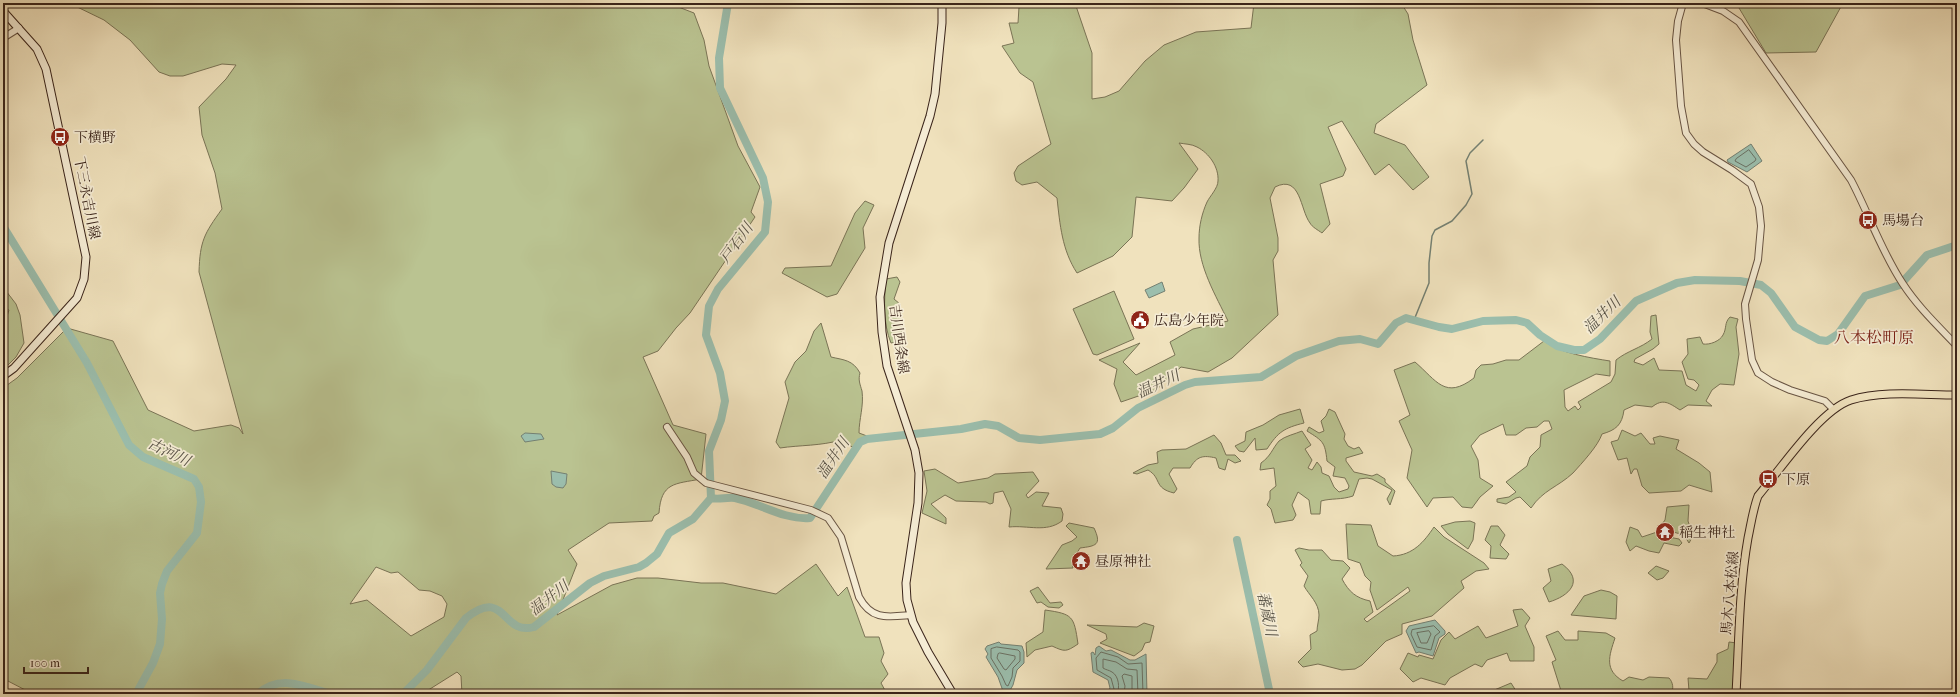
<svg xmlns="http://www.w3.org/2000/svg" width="1960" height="697" font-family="'IM FELL French Canon','Noto Serif JP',serif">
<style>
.green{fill:#bac391;stroke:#7a7456;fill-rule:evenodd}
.water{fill:#9bbead;stroke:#748072}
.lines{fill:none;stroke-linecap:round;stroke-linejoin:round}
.shore{stroke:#6a7164;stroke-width:1}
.stream{stroke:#748072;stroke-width:1.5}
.river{stroke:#9bbead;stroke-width:8}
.tertiary-casing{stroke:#685443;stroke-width:8}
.secondary-casing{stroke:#3a241a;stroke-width:9}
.primary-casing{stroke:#3a241a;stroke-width:9}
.tertiary{stroke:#f5ecd4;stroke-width:6}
.secondary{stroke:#f5ecd4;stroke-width:7}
.primary{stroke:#f0e2bd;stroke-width:7}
.labels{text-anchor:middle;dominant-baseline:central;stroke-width:3.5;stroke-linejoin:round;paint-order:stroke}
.poi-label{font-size:14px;fill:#3a241a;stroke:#f5ecd4;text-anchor:start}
.street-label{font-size:14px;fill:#3a241a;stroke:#f5ecd4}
.water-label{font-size:15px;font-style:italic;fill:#575246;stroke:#f5ecd4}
.quarter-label{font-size:16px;fill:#7a1f14;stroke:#f5ecd4}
</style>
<rect width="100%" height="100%" fill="#f0e2bd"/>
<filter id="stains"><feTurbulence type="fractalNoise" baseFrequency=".005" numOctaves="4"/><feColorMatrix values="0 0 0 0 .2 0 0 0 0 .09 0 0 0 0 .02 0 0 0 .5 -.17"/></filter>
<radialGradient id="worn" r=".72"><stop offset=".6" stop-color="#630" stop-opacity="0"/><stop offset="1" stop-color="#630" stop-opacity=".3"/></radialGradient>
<g class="green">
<path d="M69,3H668L694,13L704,40L709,66L738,146L760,187L751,212L755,217L690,313L676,328L658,351L643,357L673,425L706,434L701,479C675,484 661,482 659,513L654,516L652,521L609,523L568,550L577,564L557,615L612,585L637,578H658L701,583H723L776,594L816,564L838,596L847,587L865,637H879L884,653L881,661L888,674L881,683L887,694H462L461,676L457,672L422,694H33L6,680L3,681V388L17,378L67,328L113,341L148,410L194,431L231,425L239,428L243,434L199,272C200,241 204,234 222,209L215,173L202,135L199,107L226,79L236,65L222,64L183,76H170L159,72L130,40L104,20ZM376,567L391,573L398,572L419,590L430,591L442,596L447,604L444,617L411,636L367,600L350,604Z"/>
<path d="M1013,3H1084L1076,6L1092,53V99L1105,97L1119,91L1145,61L1164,45L1196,32L1251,28L1254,3H1401L1408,14L1413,40L1427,85L1376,124L1374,133L1405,145L1429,177L1413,190L1389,164L1375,175L1342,121L1328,127L1346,169L1343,176L1320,184L1330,224L1322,233C1318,230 1312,227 1310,223C1300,210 1301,174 1275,187L1270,198L1278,238V251L1273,260L1278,315L1232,358L1208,372L1181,367L1156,390L1121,402L1114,384L1117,369L1099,360L1140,343L1123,362L1136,375L1175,355L1170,342L1193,329L1228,321C1216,296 1198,266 1199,238C1199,226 1202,213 1207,202C1210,196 1218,188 1218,181C1219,167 1209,153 1197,147C1192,144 1184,144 1179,143L1198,169L1184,188L1172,201L1136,197L1132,237L1113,256L1077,273C1062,250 1060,225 1057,198L1037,182L1022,185L1016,181L1014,173L1018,166L1051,144L1033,82L1020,73L1002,46L1014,43L1009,23H1018L1019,7Z"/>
<path d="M1736,3H1843L1816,52L1766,53Z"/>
<path d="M865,201L874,205L863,228L865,248L837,294L827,297L782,273L785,268L831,266L855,213Z"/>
<path d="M897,277L900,282L894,299L900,304L902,341L891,343C883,324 884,300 886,279Z"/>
<path d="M3,287L16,304L20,315L24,343L16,357L7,366C0,350 3,327 9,310L3,308Z"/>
<path d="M1114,291L1134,339L1097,355L1093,354L1073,309Z"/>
<path d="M1656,315L1659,344L1653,349L1635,359L1634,362L1643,365L1654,358L1659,370L1682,371L1686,385L1696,391L1699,385L1694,380L1688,379L1682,362L1688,354L1687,339L1700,337L1703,344C1710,345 1720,341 1723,335C1727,328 1724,323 1730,317L1738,319L1736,327L1739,354L1734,385L1720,384L1712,390L1706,401L1712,406L1688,405L1680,410C1669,403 1663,398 1652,407L1635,405L1624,410C1622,425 1616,430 1602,434C1598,446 1582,463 1573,473C1558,487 1543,490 1531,508L1520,497L1516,498L1506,504L1497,502V499L1509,497L1516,492L1506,482L1527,466L1530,457L1540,447L1541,435L1552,429L1549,421H1544L1537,427L1526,428L1516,435H1506L1503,424L1480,435L1471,446L1478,460L1480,478L1493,486L1480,497L1472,508L1462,507L1453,497L1433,498L1427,507L1407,478L1412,450L1399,421L1410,415L1394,370L1415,362C1437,381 1445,400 1474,378L1476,370L1481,365L1493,364L1506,360H1519L1544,341C1559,353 1591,358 1610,361V376L1596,374L1564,390L1565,407L1568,411L1575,406L1578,410L1581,407L1578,402L1611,382L1615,374L1616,360C1627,351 1641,348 1652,339L1650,332L1651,316Z"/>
<path d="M821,323L831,357C844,360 853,360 860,373C858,380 860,384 862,391C864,406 859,419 859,433L867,436L854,448L841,440C821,446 800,445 780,448L776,442L789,398L785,382L795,362L806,351L814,331Z"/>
<path d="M1300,409L1304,423C1284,428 1278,432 1267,449L1256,450L1255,438L1244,452L1239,451L1235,446L1245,441L1246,432L1263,425L1279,415Z"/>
<path d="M1329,409L1335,412L1345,434L1344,439L1348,446L1354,449L1359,447L1363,453L1346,458V461L1354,472L1372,476L1377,474L1385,479V482L1395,491L1390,505L1387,499L1392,490L1372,479L1367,478L1359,479L1353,496C1341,500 1332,498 1321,501L1320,514H1311L1309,500L1298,492L1292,505L1296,515L1293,520L1275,523L1271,509L1267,505L1270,499V491L1276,486L1274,468L1260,470L1261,463C1271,456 1272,449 1279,441C1285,436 1295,434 1302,431L1311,445L1305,449L1312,460L1308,468L1312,470L1317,462L1321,467L1322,473L1329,476L1334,487L1339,492L1348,489L1349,486L1345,478L1333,476L1335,467L1327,461C1325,442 1323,441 1307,431L1309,427L1319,433L1324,431L1321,421L1326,416Z"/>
<path d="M1622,430L1635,436L1641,433L1650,444H1655L1653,438L1660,436L1679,440L1676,449L1699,463L1710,472L1712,492L1689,485L1681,491L1649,493L1642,486L1637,469H1634L1631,474L1627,458L1618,460L1611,442L1618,440Z"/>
<path d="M1214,435L1221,443L1226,455H1235L1241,461L1235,463L1228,459L1225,470L1219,468L1216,458C1203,455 1197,456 1190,468H1173L1169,474L1177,489L1174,493C1153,488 1162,478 1148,470L1137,474L1133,473L1148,465L1158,463L1157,452L1162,450L1186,449Z"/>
<path d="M935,469L958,483L988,478L995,474L1033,472L1039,481L1026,495L1028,498L1036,492L1049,493L1042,506L1061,508L1063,514L1062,521C1046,533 1028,525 1009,527L1011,509L1003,491L994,493L993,503L990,504L986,502L956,501L945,495L931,504L946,518V524L922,513L927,491L924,471Z"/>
<path d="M1689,505L1688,521L1693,536L1689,543L1684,535L1659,528L1665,520L1667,507Z"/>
<path d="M1470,521L1475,523L1473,540L1468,549L1448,534L1441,526L1455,522Z"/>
<path d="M1069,523L1094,528C1102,545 1096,546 1080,548L1072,561L1073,568L1046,569L1062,545L1072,541L1077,537L1066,526Z"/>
<path d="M1346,524L1371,525L1378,546L1393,556C1413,555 1424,542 1434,527L1444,537L1484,563L1489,569L1476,571L1461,581L1464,588L1432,616L1402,624V634L1386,641L1362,665L1355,669L1342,670L1318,664L1303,667L1298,662L1311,649L1310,635L1317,631C1317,626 1319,620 1319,615C1319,603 1309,595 1304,586L1308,576L1300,565L1302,563L1295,550L1299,548L1309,550H1322L1331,560L1343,561L1350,568L1342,579C1349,592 1356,598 1370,601L1373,612L1364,619L1367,622L1410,591L1408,587L1377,610L1370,590L1371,582L1365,576L1360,563L1348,559Z"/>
<path d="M1491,526H1498L1505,535L1500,545L1509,554L1506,559L1490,558L1491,546L1485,540Z"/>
<path d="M1630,527L1638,530L1642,537L1657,532L1658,535L1679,539L1682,543L1679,546L1664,543L1659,553L1649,551L1636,546L1630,551L1626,542Z"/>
<path d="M1562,564C1585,581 1569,596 1549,602L1543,588L1551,581L1548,569Z"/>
<path d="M1656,566L1669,571L1663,578L1657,580L1648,573Z"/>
<path d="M1038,587L1050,603L1061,602L1063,605L1059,608L1048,607L1041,602L1037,603L1030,591Z"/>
<path d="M1601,590L1610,592L1617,596L1616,619L1571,615L1584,596Z"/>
<path d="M1522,609L1530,618L1525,626L1534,647V661H1510L1507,653L1487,660L1482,667L1475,664L1450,678L1445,685L1421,678L1413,682L1400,669L1408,653L1418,657L1419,655L1433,659L1441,640L1449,632L1455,639L1478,626L1486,638L1518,626L1513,610Z"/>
<path d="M1045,610C1073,614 1074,616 1078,644C1066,652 1065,652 1052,646L1035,650L1027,657L1026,643L1043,632Z"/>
<path d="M1144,623L1154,626L1150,642L1145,643L1142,650L1134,656L1100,643L1107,639L1106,634L1087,625L1137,627Z"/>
<path d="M1558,631L1565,640H1578V631L1606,633L1615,638C1609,656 1604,670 1623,681L1629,677L1643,680L1649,677L1669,678C1673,682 1674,689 1671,694H1562L1552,662L1556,660L1546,636Z"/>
<path d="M1729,642L1737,643L1732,694H1681L1689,691L1688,678L1707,679L1717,662V654L1728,649Z"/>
<path d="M1511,683L1518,694H1491L1492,691Z"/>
</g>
<g class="water">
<path d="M1751,144L1762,161L1747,172L1728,162L1727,160Z"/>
<path d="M1162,282L1165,291L1149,298L1145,290Z"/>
<path d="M525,433L541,434L544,439L525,442L521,436Z"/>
<path d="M551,471L567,474L566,484L563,488L556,487L552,484Z"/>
<path d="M1435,620L1445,631V634L1439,638L1433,656L1419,652L1416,653L1406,631L1409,626Z"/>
<path d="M999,642L1001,644L1022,646L1024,652V663L1017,670L1013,685L1008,694H1004L998,677L986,657L988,654L985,649L987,646Z"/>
<path d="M1099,646L1106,651L1111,650L1130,660H1135L1146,654L1147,694L1107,693L1110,688L1108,680L1093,672L1091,653L1093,652L1095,655L1096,648Z"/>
</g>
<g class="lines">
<g class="shore">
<path d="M1749,150L1756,159L1755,161L1746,167L1735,161L1736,159Z"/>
<path d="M1434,626L1440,632L1435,636L1431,650L1417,647L1411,634L1412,630Z"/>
<path d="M1429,631L1431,634L1427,643H1421L1417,633Z"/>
<path d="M997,647L1018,650L1020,652V661L1013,668L1012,677L1008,686L1006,685L1002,676L991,658V649Z"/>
<path d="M1000,653L1015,656V659L1006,670L1004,669L997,658L998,654Z"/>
<path d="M1111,694L1114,689L1111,678L1097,670L1096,658L1101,652L1118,657L1128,664L1142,663L1143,694"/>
<path d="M1117,694C1120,688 1119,676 1112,672C1109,670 1106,670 1103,668V659L1116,662L1127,669L1137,670L1138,694"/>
<path d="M1124,694L1125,686L1122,676L1124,674L1132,676V694"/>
</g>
<path class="stream" d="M1414,320L1429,283V263L1432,236L1435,230L1452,221L1466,205L1472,194L1466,161L1470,153L1483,140"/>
<g class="river">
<path d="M3,226L87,363L129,445L143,457L194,479L199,487L201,502L197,533L167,571L162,584L160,593L162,619L160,644L153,663L136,694"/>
<path d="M711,498C719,500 726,497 735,498C759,503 784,520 810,518L860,442L867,439L961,429L985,424L998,426L1019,438L1040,440L1100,434L1113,428L1138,408L1185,385L1195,382L1261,377L1296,356L1339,341L1360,339L1378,344L1396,323L1406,318L1439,327L1452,329L1483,321L1516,320L1527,323L1540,335L1557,346L1574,350H1584L1600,339L1636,301L1677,283L1695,280L1740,281L1761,285L1771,293L1795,327L1819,340L1827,341L1838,334L1865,296L1900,285L1927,255L1957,245"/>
<path d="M711,498L709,451L721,420L725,401L720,373L706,335L709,306L718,289L765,232L768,202L763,178L720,88L719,58L728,3"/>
<path d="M1237,540L1270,694"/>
<path d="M258,694C279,674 305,686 330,694"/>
<path d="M403,694L427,670L466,618C506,586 501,636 534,627L590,583L604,576L639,567L646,563L657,554L669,533L693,519L711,498"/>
</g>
<g class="tertiary-casing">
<g id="tertiary">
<path d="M1683,3L1678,21L1676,40L1681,106L1686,133L1694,144L1703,152L1732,170L1751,184L1759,207L1761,226L1758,260L1745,304L1746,319L1752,360L1758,373L1772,382L1790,390L1825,401L1833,409"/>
<path d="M1702,3L1723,11L1739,22L1851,180C1869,214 1881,251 1903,284C1918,307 1938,326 1957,346"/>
<path d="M3,38L19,28"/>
<path d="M667,427L687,457L694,473L706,483L811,510L828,518L841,537L859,597C872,621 888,617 911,615"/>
</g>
</g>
<g class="secondary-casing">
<g id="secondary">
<path d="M942,3V23L935,94L930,116L889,243L880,297L882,332L887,366L915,450L919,473L918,503L906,583L907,600L913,622L928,652L953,694"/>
<path d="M3,11L37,49L46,69L86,257L84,279L77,298L14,368L3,376"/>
</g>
</g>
<g class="primary-casing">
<path id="primary" d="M1736,694C1739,642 1739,589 1748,538C1751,524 1753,509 1758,496C1780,470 1820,410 1851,400C1883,390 1923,395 1957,395"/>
</g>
<use href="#tertiary" class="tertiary"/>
<use href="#secondary" class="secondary"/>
<use href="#primary" class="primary"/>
</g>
<defs>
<g id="bus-disc" transform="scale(1)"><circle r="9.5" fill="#8f2418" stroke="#f5ecd4"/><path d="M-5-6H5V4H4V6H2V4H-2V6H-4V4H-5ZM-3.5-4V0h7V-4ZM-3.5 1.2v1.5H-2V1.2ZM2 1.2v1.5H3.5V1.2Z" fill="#fff"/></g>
<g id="civic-disc" transform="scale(1)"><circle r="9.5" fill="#8f2418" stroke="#f5ecd4"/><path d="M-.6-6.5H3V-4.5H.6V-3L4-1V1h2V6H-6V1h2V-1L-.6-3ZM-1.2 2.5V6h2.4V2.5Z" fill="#fff"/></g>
<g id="temple-disc" transform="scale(1)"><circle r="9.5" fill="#8f2418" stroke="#f5ecd4"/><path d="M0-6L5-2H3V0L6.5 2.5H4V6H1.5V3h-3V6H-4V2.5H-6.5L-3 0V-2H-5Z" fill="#fff"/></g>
</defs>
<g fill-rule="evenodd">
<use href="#bus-disc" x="60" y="137"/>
<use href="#bus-disc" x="1868" y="220"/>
<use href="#civic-disc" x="1140" y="320"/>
<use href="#bus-disc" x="1768" y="479"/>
<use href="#temple-disc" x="1665" y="532"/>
<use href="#temple-disc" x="1081" y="561"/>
</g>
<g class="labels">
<g class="poi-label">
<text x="74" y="137">下横野</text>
<text x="1882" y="220">馬場台</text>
<text x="1154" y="320">広島少年院</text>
<text x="1782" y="479">下原</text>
<text x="1679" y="532">稲生神社</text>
<text x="1095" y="561">昼原神社</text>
</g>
<g class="street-label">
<text transform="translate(87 198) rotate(79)">下三永吉川線</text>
<text transform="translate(899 339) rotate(82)">吉川西条線</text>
<text transform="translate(1730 593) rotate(-85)">馬木八本松線</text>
</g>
<g class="water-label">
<text transform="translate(736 243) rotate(-54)">戸石川</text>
<text transform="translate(1602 315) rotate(-44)">温井川</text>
<text transform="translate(1158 384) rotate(-25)">温井川</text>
<text transform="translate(169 452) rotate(26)">古河川</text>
<text transform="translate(833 458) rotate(-56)">温井川</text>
<text transform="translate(549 598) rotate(-38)">温井川</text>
<text transform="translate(1267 614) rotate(78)">蕃蔵川</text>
</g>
<g class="quarter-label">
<text x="1874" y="337">八本松町原</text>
</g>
</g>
<rect width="1960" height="697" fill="none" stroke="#f0e2bd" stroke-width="16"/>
<rect x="4" y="4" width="1952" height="689" fill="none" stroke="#3a241a" stroke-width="2"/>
<rect x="8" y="8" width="1944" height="681" fill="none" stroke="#3a241a"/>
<path d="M24 667v6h64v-6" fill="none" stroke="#3a241a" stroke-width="2"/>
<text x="30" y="667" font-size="12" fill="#3a241a" stroke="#f5ecd4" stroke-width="3" paint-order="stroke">100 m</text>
<rect width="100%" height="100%" filter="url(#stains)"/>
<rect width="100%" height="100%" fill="url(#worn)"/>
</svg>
